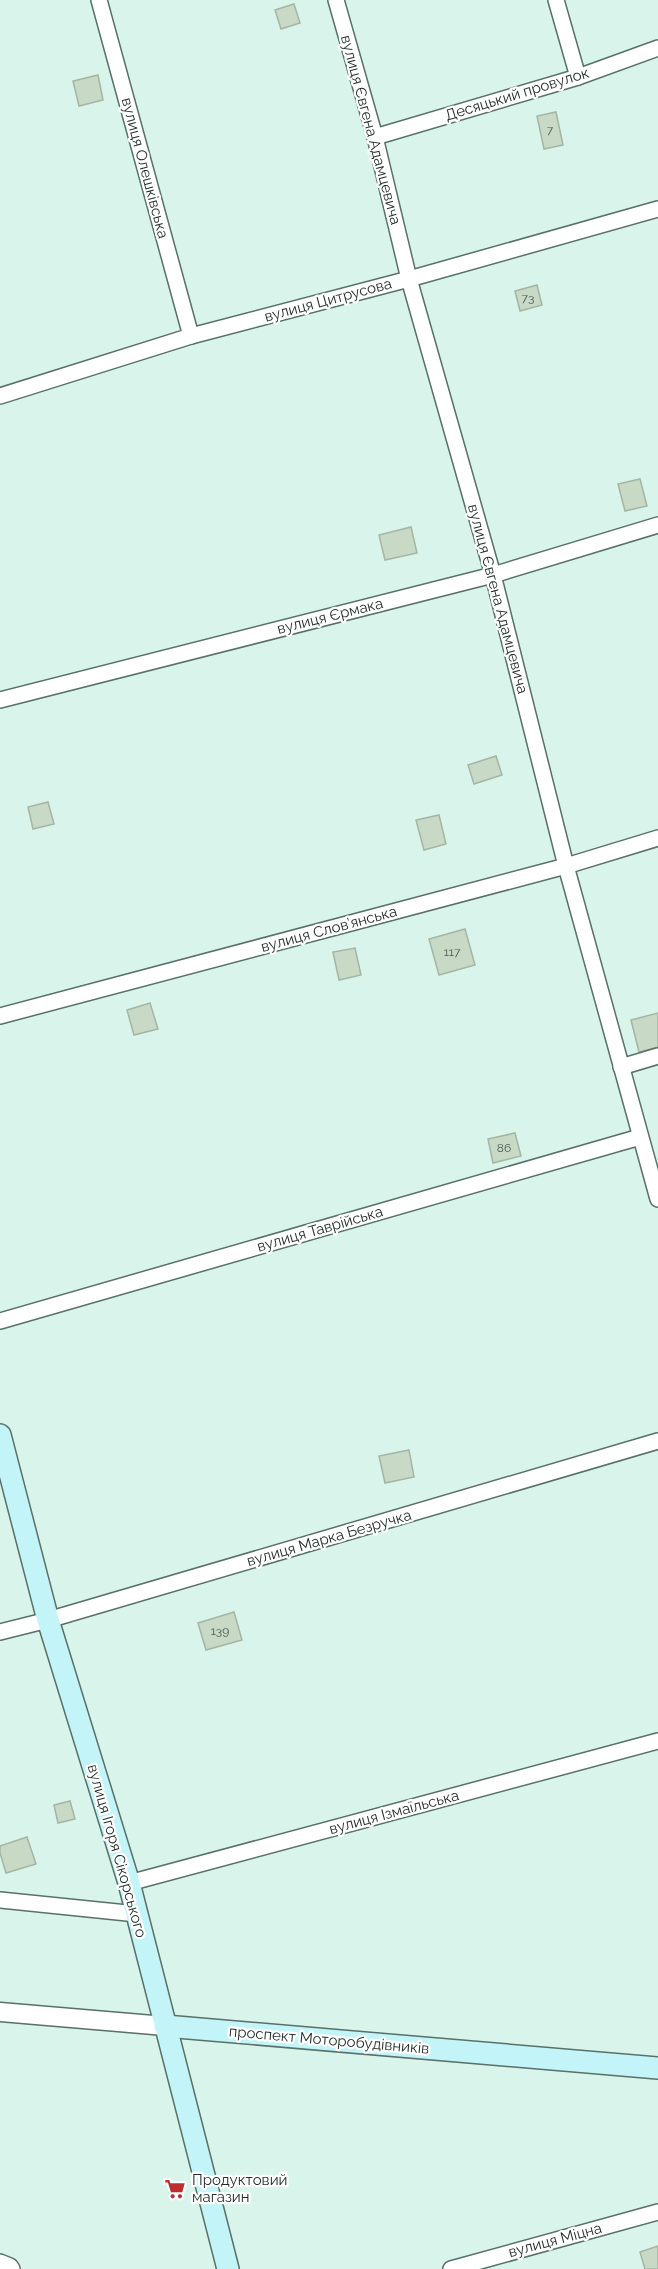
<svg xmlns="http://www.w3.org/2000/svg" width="658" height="2269" font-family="Raleway,sans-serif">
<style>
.building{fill:#c8d9c6;stroke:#a4b5a3;stroke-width:1.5}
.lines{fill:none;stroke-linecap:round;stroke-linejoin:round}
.minor-casing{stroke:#587068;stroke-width:18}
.tertiary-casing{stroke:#587068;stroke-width:21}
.secondary-casing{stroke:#587068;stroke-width:24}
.minor{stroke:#fff;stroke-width:15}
.tertiary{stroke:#fff;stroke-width:18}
.secondary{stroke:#c3f4f8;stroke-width:21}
.labels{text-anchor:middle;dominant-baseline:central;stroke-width:4.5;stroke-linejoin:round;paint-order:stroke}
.number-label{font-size:12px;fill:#4c5951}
.street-label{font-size:15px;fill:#232e2a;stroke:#fff}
.poi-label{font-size:15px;fill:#232e2a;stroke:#fff;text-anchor:start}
</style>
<rect width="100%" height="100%" fill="#d9f5eb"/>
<g class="building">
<path d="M294,4L300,23L281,29L275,10Z"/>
<path d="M98,75L103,100L79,106L73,81Z"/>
<path d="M556,112L563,145L544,149L537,116Z"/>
<path d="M537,285L542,305L520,311L515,291Z"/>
<path d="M640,479L647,506L625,511L618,484Z"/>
<path d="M411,527L417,553L385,560L379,535Z"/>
<path d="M496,756L502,775L474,784L468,765Z"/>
<path d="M48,802L54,824L33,829L28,807Z"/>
<path d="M439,815L446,844L424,850L416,820Z"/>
<path d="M465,929L475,965L439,975L429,939Z"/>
<path d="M355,948L361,975L339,980L333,952Z"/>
<path d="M150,1003L158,1029L134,1035L127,1010Z"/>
<path d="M658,1013V1047L639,1052L631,1020Z"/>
<path d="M515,1133L521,1156L493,1163L488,1139Z"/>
<path d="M409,1450L414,1477L385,1483L379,1456Z"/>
<path d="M234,1612L242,1640L206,1650L198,1623Z"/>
<path d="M70,1801L75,1819L58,1823L54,1805Z"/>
<path d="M27,1837L36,1864L6,1873L0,1853V1846Z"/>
<path d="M658,2246V2269H645L640,2252Z"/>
</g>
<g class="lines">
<g class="minor-casing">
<g id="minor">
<path d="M99,0L191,336"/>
<path d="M336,0L375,137L409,279L493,575L566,866L658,1199"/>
<path d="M556,0L578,77"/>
<path d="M375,137L578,77L658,48"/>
<path d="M0,396L191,336L409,279L658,209"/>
<path d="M0,700L493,575L658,525"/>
<path d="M0,1016L566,866L658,838"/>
<path d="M621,1067L658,1056"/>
<path d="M0,1321L640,1137"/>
<path d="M0,1632L48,1620L658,1441"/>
<path d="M129,1883L658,1741"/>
<path d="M0,1900L137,1914"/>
<path d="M0,2262L10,2266L12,2269"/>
<path d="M451,2269L658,2212"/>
</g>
</g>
<g class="tertiary-casing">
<path id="tertiary" d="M0,2012L165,2026"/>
</g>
<g class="secondary-casing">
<g id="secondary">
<path d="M0,1435L48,1620L129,1883L228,2269"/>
<path d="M165,2026L658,2068"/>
</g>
</g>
<use href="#minor" class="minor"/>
<use href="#tertiary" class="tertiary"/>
<use href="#secondary" class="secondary"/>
</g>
<defs>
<g id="supermarket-bare" transform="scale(1.62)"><path d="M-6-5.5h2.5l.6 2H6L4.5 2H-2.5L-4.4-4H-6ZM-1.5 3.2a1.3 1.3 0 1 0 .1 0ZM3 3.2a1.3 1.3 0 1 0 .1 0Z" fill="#bd2e2e" stroke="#fff" stroke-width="2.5" paint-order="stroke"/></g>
</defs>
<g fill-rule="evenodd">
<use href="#supermarket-bare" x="175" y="2189"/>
</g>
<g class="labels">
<g class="number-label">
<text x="550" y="130">7</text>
<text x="528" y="298">73</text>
<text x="452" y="952">117</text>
<text x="504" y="1148">86</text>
<text x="220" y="1631">139</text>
</g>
<g class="street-label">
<text transform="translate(517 94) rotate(-17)">Десяцький провулок</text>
<text transform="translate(371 130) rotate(75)">вулиця Євгена Адамцевича</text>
<text transform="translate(145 168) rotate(75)">вулиця Олешківська</text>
<text transform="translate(328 300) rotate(-15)">вулиця Цитрусова</text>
<text transform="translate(498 599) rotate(75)">вулиця Євгена Адамцевича</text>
<text transform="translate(330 616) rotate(-14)">вулиця Єрмака</text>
<text transform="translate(329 929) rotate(-15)">вулиця Слов’янська</text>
<text transform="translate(320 1229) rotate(-16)">вулиця Таврійська</text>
<text transform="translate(329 1538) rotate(-16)">вулиця Марка Безручка</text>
<text transform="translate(394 1812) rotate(-15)">вулиця Ізмаїльська</text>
<text transform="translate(117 1851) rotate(74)">вулиця Ігоря Сікорського</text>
<text transform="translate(329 2040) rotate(5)">проспект Моторобудівників</text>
<text transform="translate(555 2240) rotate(-15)">вулиця Міцна</text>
</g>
<g class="poi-label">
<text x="192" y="2180">Продуктовий<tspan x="192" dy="17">магазин</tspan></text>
</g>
</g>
</svg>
